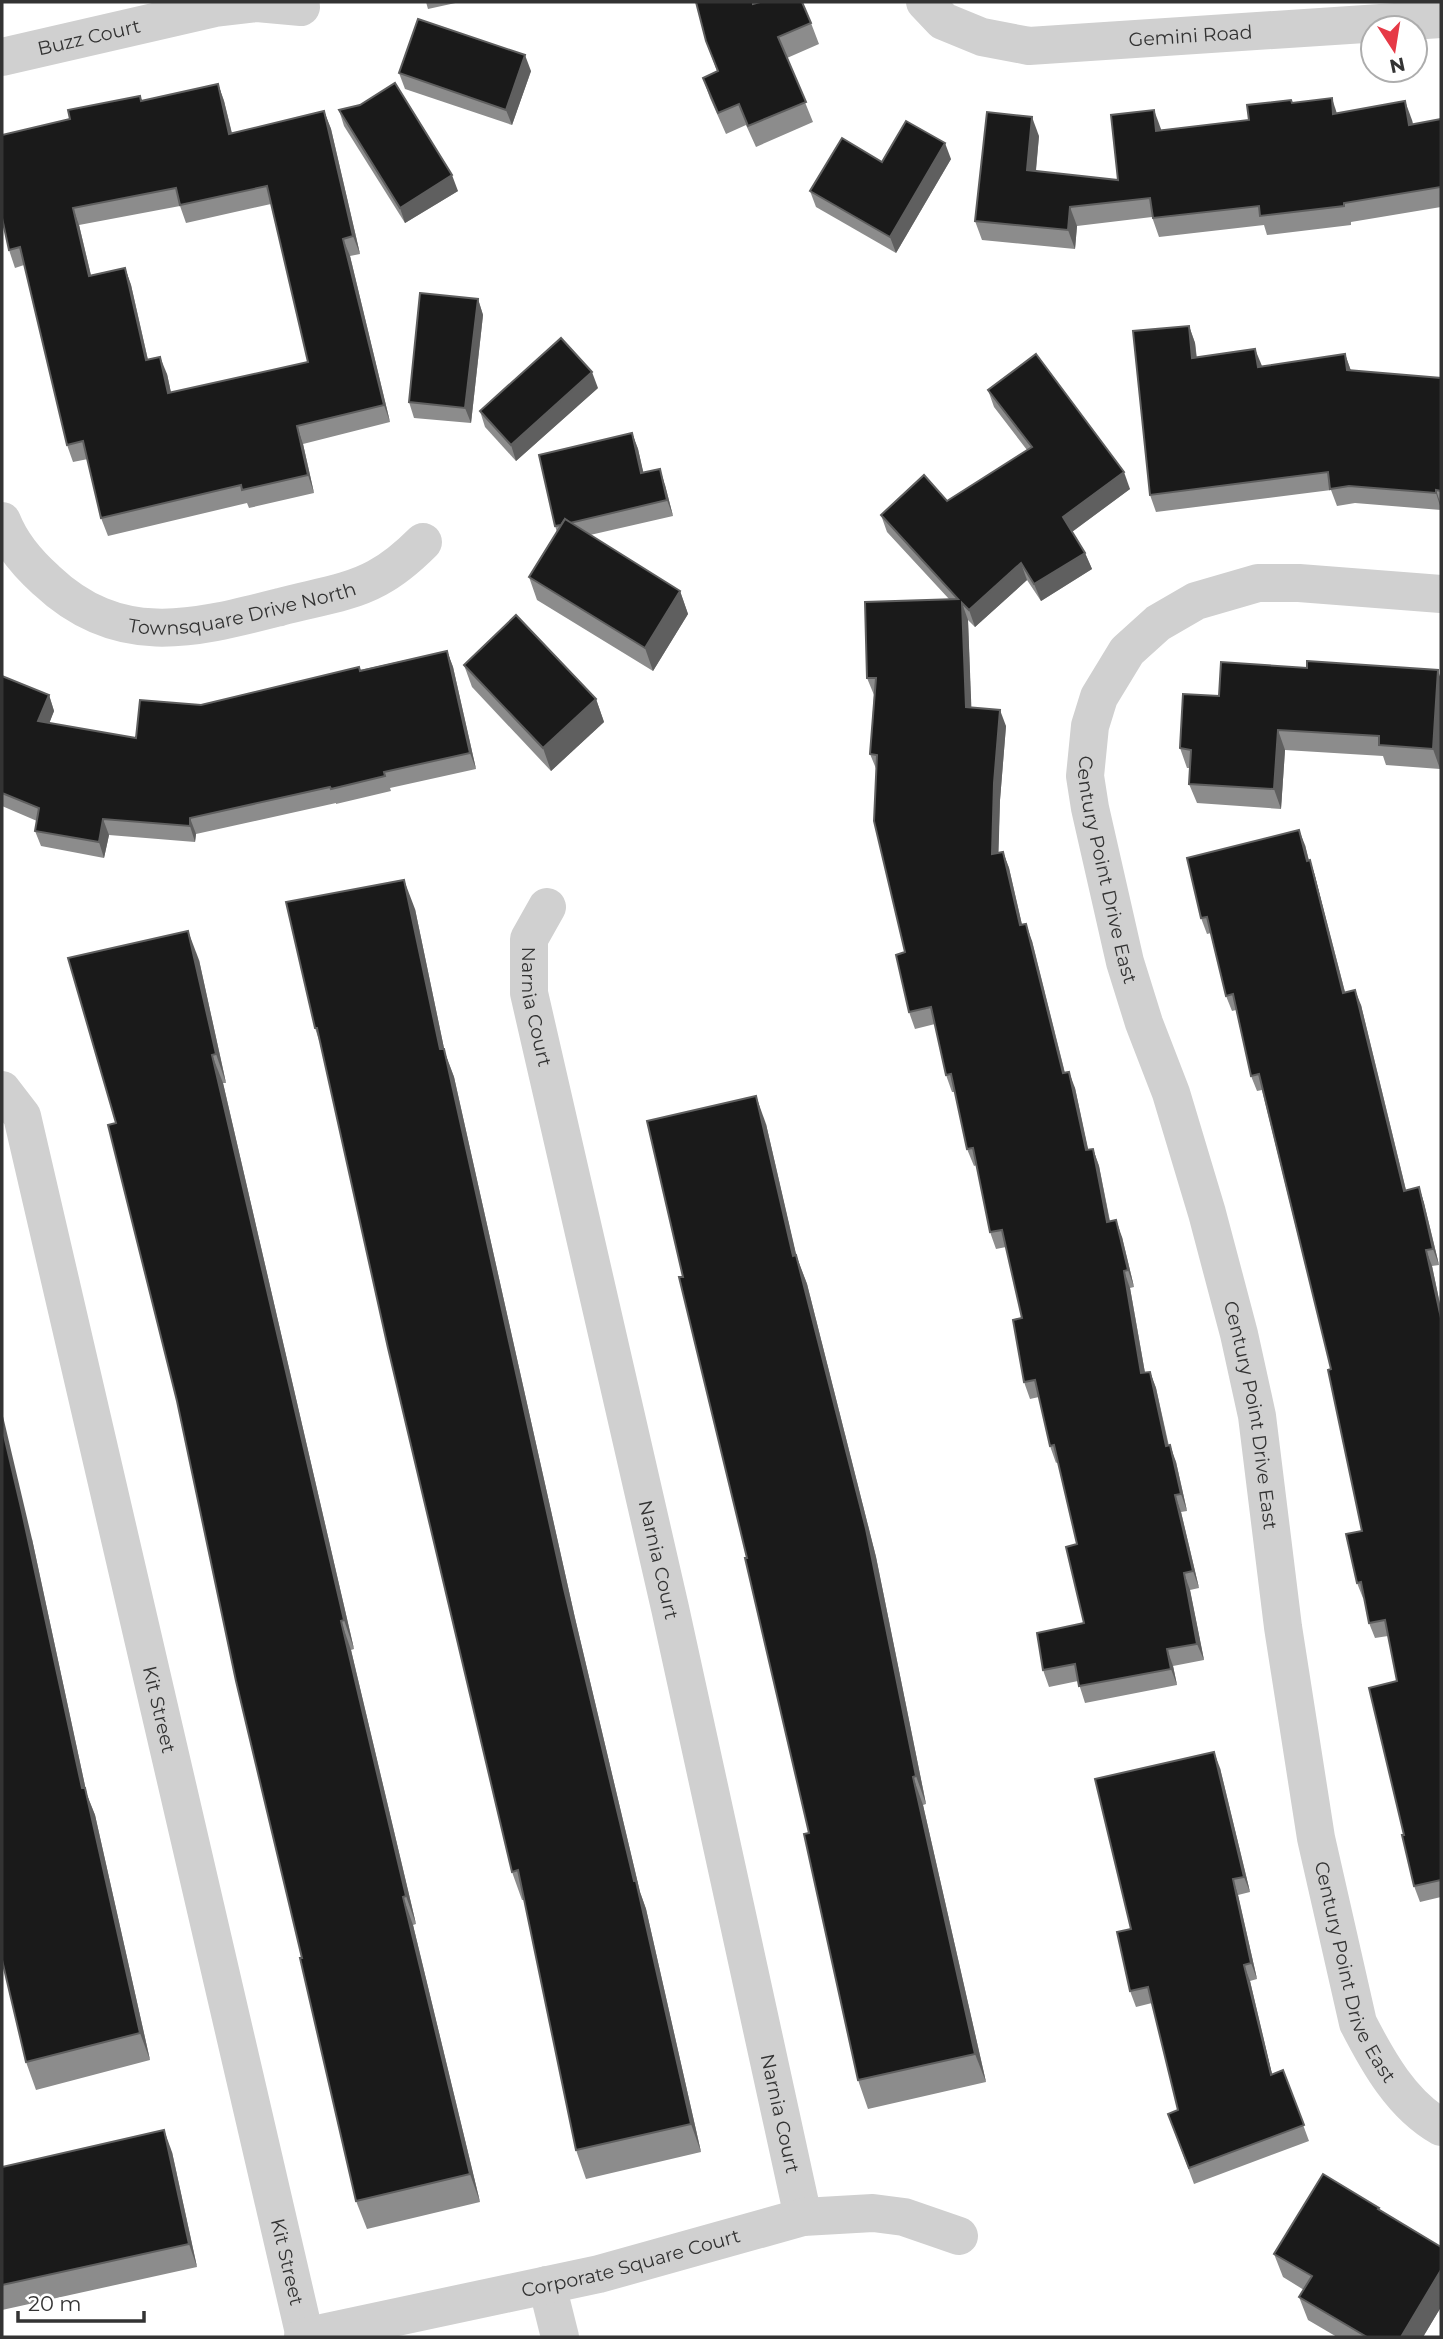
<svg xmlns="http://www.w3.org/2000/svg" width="1443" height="2339" font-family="Montserrat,sans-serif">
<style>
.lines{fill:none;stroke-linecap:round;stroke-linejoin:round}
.minor{stroke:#d0d0d0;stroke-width:38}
.wall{fill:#8c8c8c;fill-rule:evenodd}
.shaded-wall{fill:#5f5f5f}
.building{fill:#1a1a1a;stroke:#5f5f5f;stroke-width:2;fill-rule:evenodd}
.labels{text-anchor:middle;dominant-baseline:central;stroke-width:7;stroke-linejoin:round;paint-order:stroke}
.street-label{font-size:19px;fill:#333;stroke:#fff}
</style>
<rect width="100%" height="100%" fill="#fff"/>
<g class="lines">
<g class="minor">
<path id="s1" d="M925,2L943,21L982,37L1029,46L1441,19"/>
<path id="s2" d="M2,57L215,8L257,3L301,7"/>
<path id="s3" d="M2,521C11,544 27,563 46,580C119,649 193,629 280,607C312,598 348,594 377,578C394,569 409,556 423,542"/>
<path id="s4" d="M1441,594L1299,583H1258L1196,601L1158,623L1127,651L1099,697L1090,726L1085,776L1090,808L1125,962L1144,1023L1171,1093L1207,1213L1239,1334L1257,1416L1283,1627L1316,1838L1358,2023C1378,2062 1402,2105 1441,2127"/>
<path id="s5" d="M547,907L529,939V993L670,1608L803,2217"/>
<path id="s6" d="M2,1090L22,1116L305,2337"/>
<path d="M547,2285L560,2337"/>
<path id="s7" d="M303,2337L599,2274L803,2217L873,2213L904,2217L959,2236"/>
</g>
</g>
<g class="wall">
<path d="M426,2H460L428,9Z"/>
<path d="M696,2H755L756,3L811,23L819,44L787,58L813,122L756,147L746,125L726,134L710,98L703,78L717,71L706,41Z"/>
<path d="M531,71L512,125L405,89L399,73Z"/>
<path d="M218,84L224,101L232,133L324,111L331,129L360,254L350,256L390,422L303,444L314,493L249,508L247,503L108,536L101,518L88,459L73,462L67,445L24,265L15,268L9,250L70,119L140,96L141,101ZM271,204L308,362L171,393L167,374L148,360L131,285L125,268L91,275L79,225L180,206L186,223Z"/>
<path d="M1292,103L1337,113L1412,120L1413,124L1441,119V207L1351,222V225L1267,235L1264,225L1159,237L1152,217L1077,226L1075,249L982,240L975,221L1039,136L1036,171L1118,180L1161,130L1249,120Z"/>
<path d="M339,110L458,191L405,223L344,126Z"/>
<path d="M951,159L896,253L816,207L810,191L882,162Z"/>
<path d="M478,299L483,315L471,423L414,418L409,402Z"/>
<path d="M1189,326L1195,343L1197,358L1262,367L1345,354L1351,371L1441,378V510L1355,503L1337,506L1331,490L1156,512L1150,495Z"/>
<path d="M598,388L516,461L485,427L480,411Z"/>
<path d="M988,390L1130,489L1072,532L1085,553L1092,569L1041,601L1027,580L975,627L968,620L971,707L1006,726L1000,800L998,853L1003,852L1009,868L1022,925L1032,941L1065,1073L1075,1088L1088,1150L1093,1149L1099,1166L1110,1221L1122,1237L1134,1287L1130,1288L1145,1373L1150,1372L1156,1388L1169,1446L1176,1462L1187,1511L1181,1512L1199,1588L1190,1590L1204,1660L1173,1666L1177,1685L1085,1703L1078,1681L1049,1687L1043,1670L1084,1623L1077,1544L1058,1462L1056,1463L1050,1446L1039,1397L1030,1399L1024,1382L1022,1318L1006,1247L996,1249L990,1232L977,1165L974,1166L967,1149L955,1092H952L946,1075L935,1024L915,1029L909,1012L905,952L877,771L870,754L874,695L867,678L949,599L887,532L881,515L947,501L1027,450L994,407Z"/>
<path d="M632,433L638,449L643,472L665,485L673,516L590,535L680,591L688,614L653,671L537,600L529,577L557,532L555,526Z"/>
<path d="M447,651L453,667L476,769L390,788L391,791L336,804V803L196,834L195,842L109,835L104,858L41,846L35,831L37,821L2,806V676L49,695L54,711L49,723L136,738L201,705Z"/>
<path d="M464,665L596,699L604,722L551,771L472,687Z"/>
<path d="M1307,668L1438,670L1440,769L1386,765L1383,756L1285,750L1281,809L1197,803L1189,784L1190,768H1187L1180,748L1219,696Z"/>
<path d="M1305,845L1309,861L1310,860L1315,876L1345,992L1361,1005L1406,1190L1419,1187L1424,1203L1439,1265L1432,1266L1441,1309V1897L1420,1902L1414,1886L1404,1835L1397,1681L1388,1636L1375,1638L1369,1623L1364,1598H1363L1357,1583L1362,1531L1331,1369L1262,1090L1257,1091L1251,1076L1236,1010L1232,1011L1226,996L1211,933L1207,934L1201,918Z"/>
<path d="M415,909L445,1053L454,1077L575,1618L640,1892L646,1909L701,2152L586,2179L576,2150L524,1900H522L512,1872L321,1046L315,1028Z"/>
<path d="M199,960L226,1083H223L354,1649L351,1650L416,1924L413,1925L480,2202L367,2229L356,2201L177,1401Z"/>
<path d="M766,1124L796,1255L807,1284L876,1557L926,1804L923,1805L986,2082L868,2109L858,2080L809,1833L683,1277Z"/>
<path d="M32,1539L87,1795L95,1815L150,2060L36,2090L26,2062Z"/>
<path d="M1220,1768L1250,1892L1238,1895L1257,1979L1250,1981L1272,2074L1283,2070L1309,2141L1194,2184L1168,2114L1178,2110L1152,2003L1136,2007L1130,1991L1131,1929Z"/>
<path d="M172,2152L197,2267L2,2310V2167Z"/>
<path d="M1380,2210L1441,2247V2307L1423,2337H1337L1308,2320L1299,2297L1304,2290L1283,2277L1274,2254Z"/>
</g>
<g class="shaded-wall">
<path d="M525,55L531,71L512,125L506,110Z"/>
<path d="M218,84L224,101L236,151L229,134Z"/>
<path d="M1332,98L1338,117L1333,114Z"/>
<path d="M1405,101L1412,120L1416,144L1409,125Z"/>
<path d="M1154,110L1161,129L1163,150L1156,131Z"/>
<path d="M324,111L331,129L360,254L353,236Z"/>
<path d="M1032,117L1039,136L1034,189L1027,170Z"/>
<path d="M945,143L951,159L896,253L890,237Z"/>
<path d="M452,175L458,191L405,223L400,208Z"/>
<path d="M1070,207L1077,226L1075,249L1068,230Z"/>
<path d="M73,208L79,225L95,293L89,276Z"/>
<path d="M343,239L350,256L390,422L384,405Z"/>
<path d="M125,268L131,285L152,378L146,360Z"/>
<path d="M478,299L483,315L471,423L465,408Z"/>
<path d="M1189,326L1195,343L1198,375L1192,358Z"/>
<path d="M1255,349L1262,366L1258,367Z"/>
<path d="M1345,354L1351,371L1347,370Z"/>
<path d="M160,357L167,374L175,411L168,393Z"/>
<path d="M592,372L598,388L516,461L511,445Z"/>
<path d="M297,426L303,444L314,493L308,475Z"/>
<path d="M632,433L638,449L647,488L641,473Z"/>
<path d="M660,469L665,485L673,516L667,500Z"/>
<path d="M1124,472L1130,489L1069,534L1063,517Z"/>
<path d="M1436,490L1441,505V509L1436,493Z"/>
<path d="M1085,553L1092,569L1041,601L1034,584Z"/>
<path d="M1021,563L1027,580L975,627L969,610Z"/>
<path d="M680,591L688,614L653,671L645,648Z"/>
<path d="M962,603L968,620L972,723L966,707Z"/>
<path d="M447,651L453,667L476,769L470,753Z"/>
<path d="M1438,670L1441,680L1440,769L1433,749Z"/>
<path d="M49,695L54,711L44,737L38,721Z"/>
<path d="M596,699L604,722L551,771L543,748Z"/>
<path d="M1000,710L1006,726L1000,800L998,871L992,854L994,783Z"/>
<path d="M1278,730L1285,750L1281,809L1274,789Z"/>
<path d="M190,818L196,834L195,842L190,826Z"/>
<path d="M103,819L109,835L104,858L99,842Z"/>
<path d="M1299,830L1305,845L1313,877L1307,861Z"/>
<path d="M1003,852L1009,868L1026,942L1020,925Z"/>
<path d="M1310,860L1315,876L1349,1008L1343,993Z"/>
<path d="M404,880L415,909L445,1053L454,1077L575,1618L640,1892L646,1909L701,2152L691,2124L564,1589L440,1049Z"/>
<path d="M1026,924L1032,941L1069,1090L1063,1073Z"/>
<path d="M188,931L199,960L226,1083L216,1054Z"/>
<path d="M1355,990L1361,1005L1410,1207L1404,1191Z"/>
<path d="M212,1055L223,1083L354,1649L344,1620Z"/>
<path d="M1069,1072L1075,1088L1092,1167L1086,1150Z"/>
<path d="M756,1096L766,1124L803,1284L793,1256Z"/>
<path d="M1093,1149L1099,1166L1113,1239L1107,1222Z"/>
<path d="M1419,1187L1424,1203L1439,1265L1433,1249Z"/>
<path d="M1116,1220L1122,1237L1134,1287L1128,1270Z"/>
<path d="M1426,1250L1432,1266L1441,1309V1318Z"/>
<path d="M796,1255L807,1284L876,1557L926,1804L916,1776Z"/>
<path d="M1124,1271L1130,1288L1148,1390L1141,1373Z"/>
<path d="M1150,1372L1156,1388L1172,1463L1166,1446Z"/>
<path d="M2,1412L32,1539L87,1795L95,1815L150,2060L140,2033L82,1788L2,1427Z"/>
<path d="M1170,1445L1176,1462L1187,1511L1181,1494Z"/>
<path d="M1175,1495L1181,1512L1199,1588L1193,1571Z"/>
<path d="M1184,1573L1190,1590L1204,1660L1197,1644Z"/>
<path d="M341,1621L351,1650L416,1924L406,1896Z"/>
<path d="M1167,1649L1173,1666L1177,1685L1171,1669Z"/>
<path d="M1214,1752L1220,1768L1250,1892L1244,1877Z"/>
<path d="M913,1777L923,1805L986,2082L975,2054Z"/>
<path d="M1233,1879L1238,1895L1257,1979L1251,1963Z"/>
<path d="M403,1897L413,1925L480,2202L470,2174Z"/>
<path d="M1244,1965L1250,1981L1276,2091L1271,2075Z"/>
<path d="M164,2130L172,2152L197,2267L189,2244Z"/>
<path d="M1441,2270V2307L1423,2337H1401Z"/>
</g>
<g class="building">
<path d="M696,2H753V4L760,2H802L811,23L778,37L806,102L748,126L739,104L718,113L703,78L718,71L706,41Z"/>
<path d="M418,19L525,55L506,110L399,73Z"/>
<path d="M395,83L452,175L400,208L339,110L360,105Z"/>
<path d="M218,84L229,134L324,111L353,236L343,239L384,405L297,426L308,475L242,490L241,485L101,518L83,441L67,445L20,247L9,250L2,218V135L70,119L68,110L140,96L141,101ZM267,186L308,362L168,393L160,357L146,360L125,268L89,276L73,208L176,188L180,205Z"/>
<path d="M1332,98L1333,114L1405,101L1409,125L1441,119V187L1344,203V206L1260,216L1259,206L1153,218L1150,198L1070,207L1068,230L975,221L987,112L1032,117L1027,170L1118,180L1111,115L1154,110L1156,131L1249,120L1247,105L1291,100L1292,103Z"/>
<path d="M906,121L945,143L890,237L810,191L842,138L882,162Z"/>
<path d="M420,293L478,299L465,408L409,402Z"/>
<path d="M1189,326L1192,358L1255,349L1258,367L1345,354L1347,370L1441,378V491L1436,490V493L1349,486L1330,489L1328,472L1150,495L1133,331Z"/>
<path d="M561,338L592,372L511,445L480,411Z"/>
<path d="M1036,354L1124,472L1063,517L1085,553L1034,584L1021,563L969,610L962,603L966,707L1000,710L994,783L992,854L1003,852L1020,925L1026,924L1063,1073L1069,1072L1086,1150L1093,1149L1107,1222L1116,1220L1128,1270L1124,1271L1141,1373L1150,1372L1166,1446L1170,1445L1181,1494L1175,1495L1193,1571L1184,1573L1197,1644L1167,1649L1171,1669L1079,1686L1075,1664L1043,1670L1037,1633L1084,1623L1066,1547L1077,1544L1054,1445L1050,1446L1035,1380L1024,1382L1013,1320L1022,1318L1002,1230L990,1232L973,1148L967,1149L951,1074L946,1075L931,1007L909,1012L896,955L905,952L874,821L877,755L870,754L876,678H867L865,602L958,599L881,515L924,475L947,501L1032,447L988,390Z"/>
<path d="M632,433L641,473L660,469L667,500L570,523L565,519L561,525L555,526L539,455Z"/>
<path d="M565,519L680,591L645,648L529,577Z"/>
<path d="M516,615L596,699L543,748L464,665Z"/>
<path d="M447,651L470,753L384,772L385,776L331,789L330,787L190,818V826L103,819L99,842L35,831L39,808L2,793V676L49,695L38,721L136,738L140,700L201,705L359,667L360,671Z"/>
<path d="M1307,661L1438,670L1433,749L1379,745V736L1278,730L1274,789L1189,784L1191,750L1180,748L1183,694L1219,696L1221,662L1307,668Z"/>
<path d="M1299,830L1307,861L1310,860L1343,993L1355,990L1404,1191L1419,1187L1433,1249L1426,1250L1441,1318V1880L1414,1886L1402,1835H1404L1369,1688L1397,1681L1385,1620L1369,1623L1361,1582L1357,1583L1346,1534L1362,1531L1328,1370L1331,1369L1259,1074L1251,1076L1233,994L1226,996L1207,917L1201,918L1187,858Z"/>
<path d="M404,880L440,1049H444L564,1589L634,1881H636L691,2124L576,2150L518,1870L512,1872L388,1348L317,1028H315L286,902Z"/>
<path d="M188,931L216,1054L212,1055L344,1620L341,1621L406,1896L403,1897L470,2174L356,2201L300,1958H302L236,1681L177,1401L108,1125L116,1123L68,958Z"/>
<path d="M756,1096L793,1256L796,1255L866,1529L916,1776L913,1777L975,2054L858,2080L804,1834L809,1833L745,1558H747L679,1277H683L647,1121Z"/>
<path d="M2,1427L22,1512L82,1788H85L140,2033L26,2062L2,1960Z"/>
<path d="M1214,1752L1244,1877L1233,1879L1251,1963L1244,1965L1271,2075L1283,2070L1304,2125L1189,2168L1168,2114L1178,2110L1148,1987L1130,1991L1117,1932L1131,1929L1095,1779Z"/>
<path d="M164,2130L189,2244L2,2285V2167Z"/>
<path d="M1323,2174L1379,2208L1378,2209L1441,2247V2270L1401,2337H1367L1299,2297L1312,2276L1274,2254Z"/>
</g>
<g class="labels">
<g class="street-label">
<text stroke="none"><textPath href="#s1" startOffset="278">Gemini Road</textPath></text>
<text stroke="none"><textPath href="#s2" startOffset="89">Buzz Court</textPath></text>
<text stroke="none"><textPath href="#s3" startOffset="285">Townsquare Drive North</textPath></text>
<text stroke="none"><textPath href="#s4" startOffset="564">Century Point Drive East</textPath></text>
<text stroke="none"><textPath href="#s5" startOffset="105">Narnia Court</textPath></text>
<text stroke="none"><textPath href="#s4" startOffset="1130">Century Point Drive East</textPath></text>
<text stroke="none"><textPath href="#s5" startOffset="672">Narnia Court</textPath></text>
<text stroke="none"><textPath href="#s6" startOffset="642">Kit Street</textPath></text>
<text stroke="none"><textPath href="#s4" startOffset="1698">Century Point Drive East</textPath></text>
<text stroke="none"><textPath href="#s5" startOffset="1239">Narnia Court</textPath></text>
<text stroke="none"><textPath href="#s7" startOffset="336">Corporate Square Court</textPath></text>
<text stroke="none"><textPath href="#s6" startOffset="1209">Kit Street</textPath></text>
</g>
</g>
<rect width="1443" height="2339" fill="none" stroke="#333333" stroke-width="7"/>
<g transform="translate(1394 49) rotate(168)"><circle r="33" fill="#ffffff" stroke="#adadad" stroke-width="2"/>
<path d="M0-5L12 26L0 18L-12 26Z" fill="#e63946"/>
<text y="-10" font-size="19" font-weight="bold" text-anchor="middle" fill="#333333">N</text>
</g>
<path d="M18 2311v10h126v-10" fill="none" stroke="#333333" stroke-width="3.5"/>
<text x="28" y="2311" font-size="21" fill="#333333" stroke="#ffffff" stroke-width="5" paint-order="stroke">20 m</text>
</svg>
